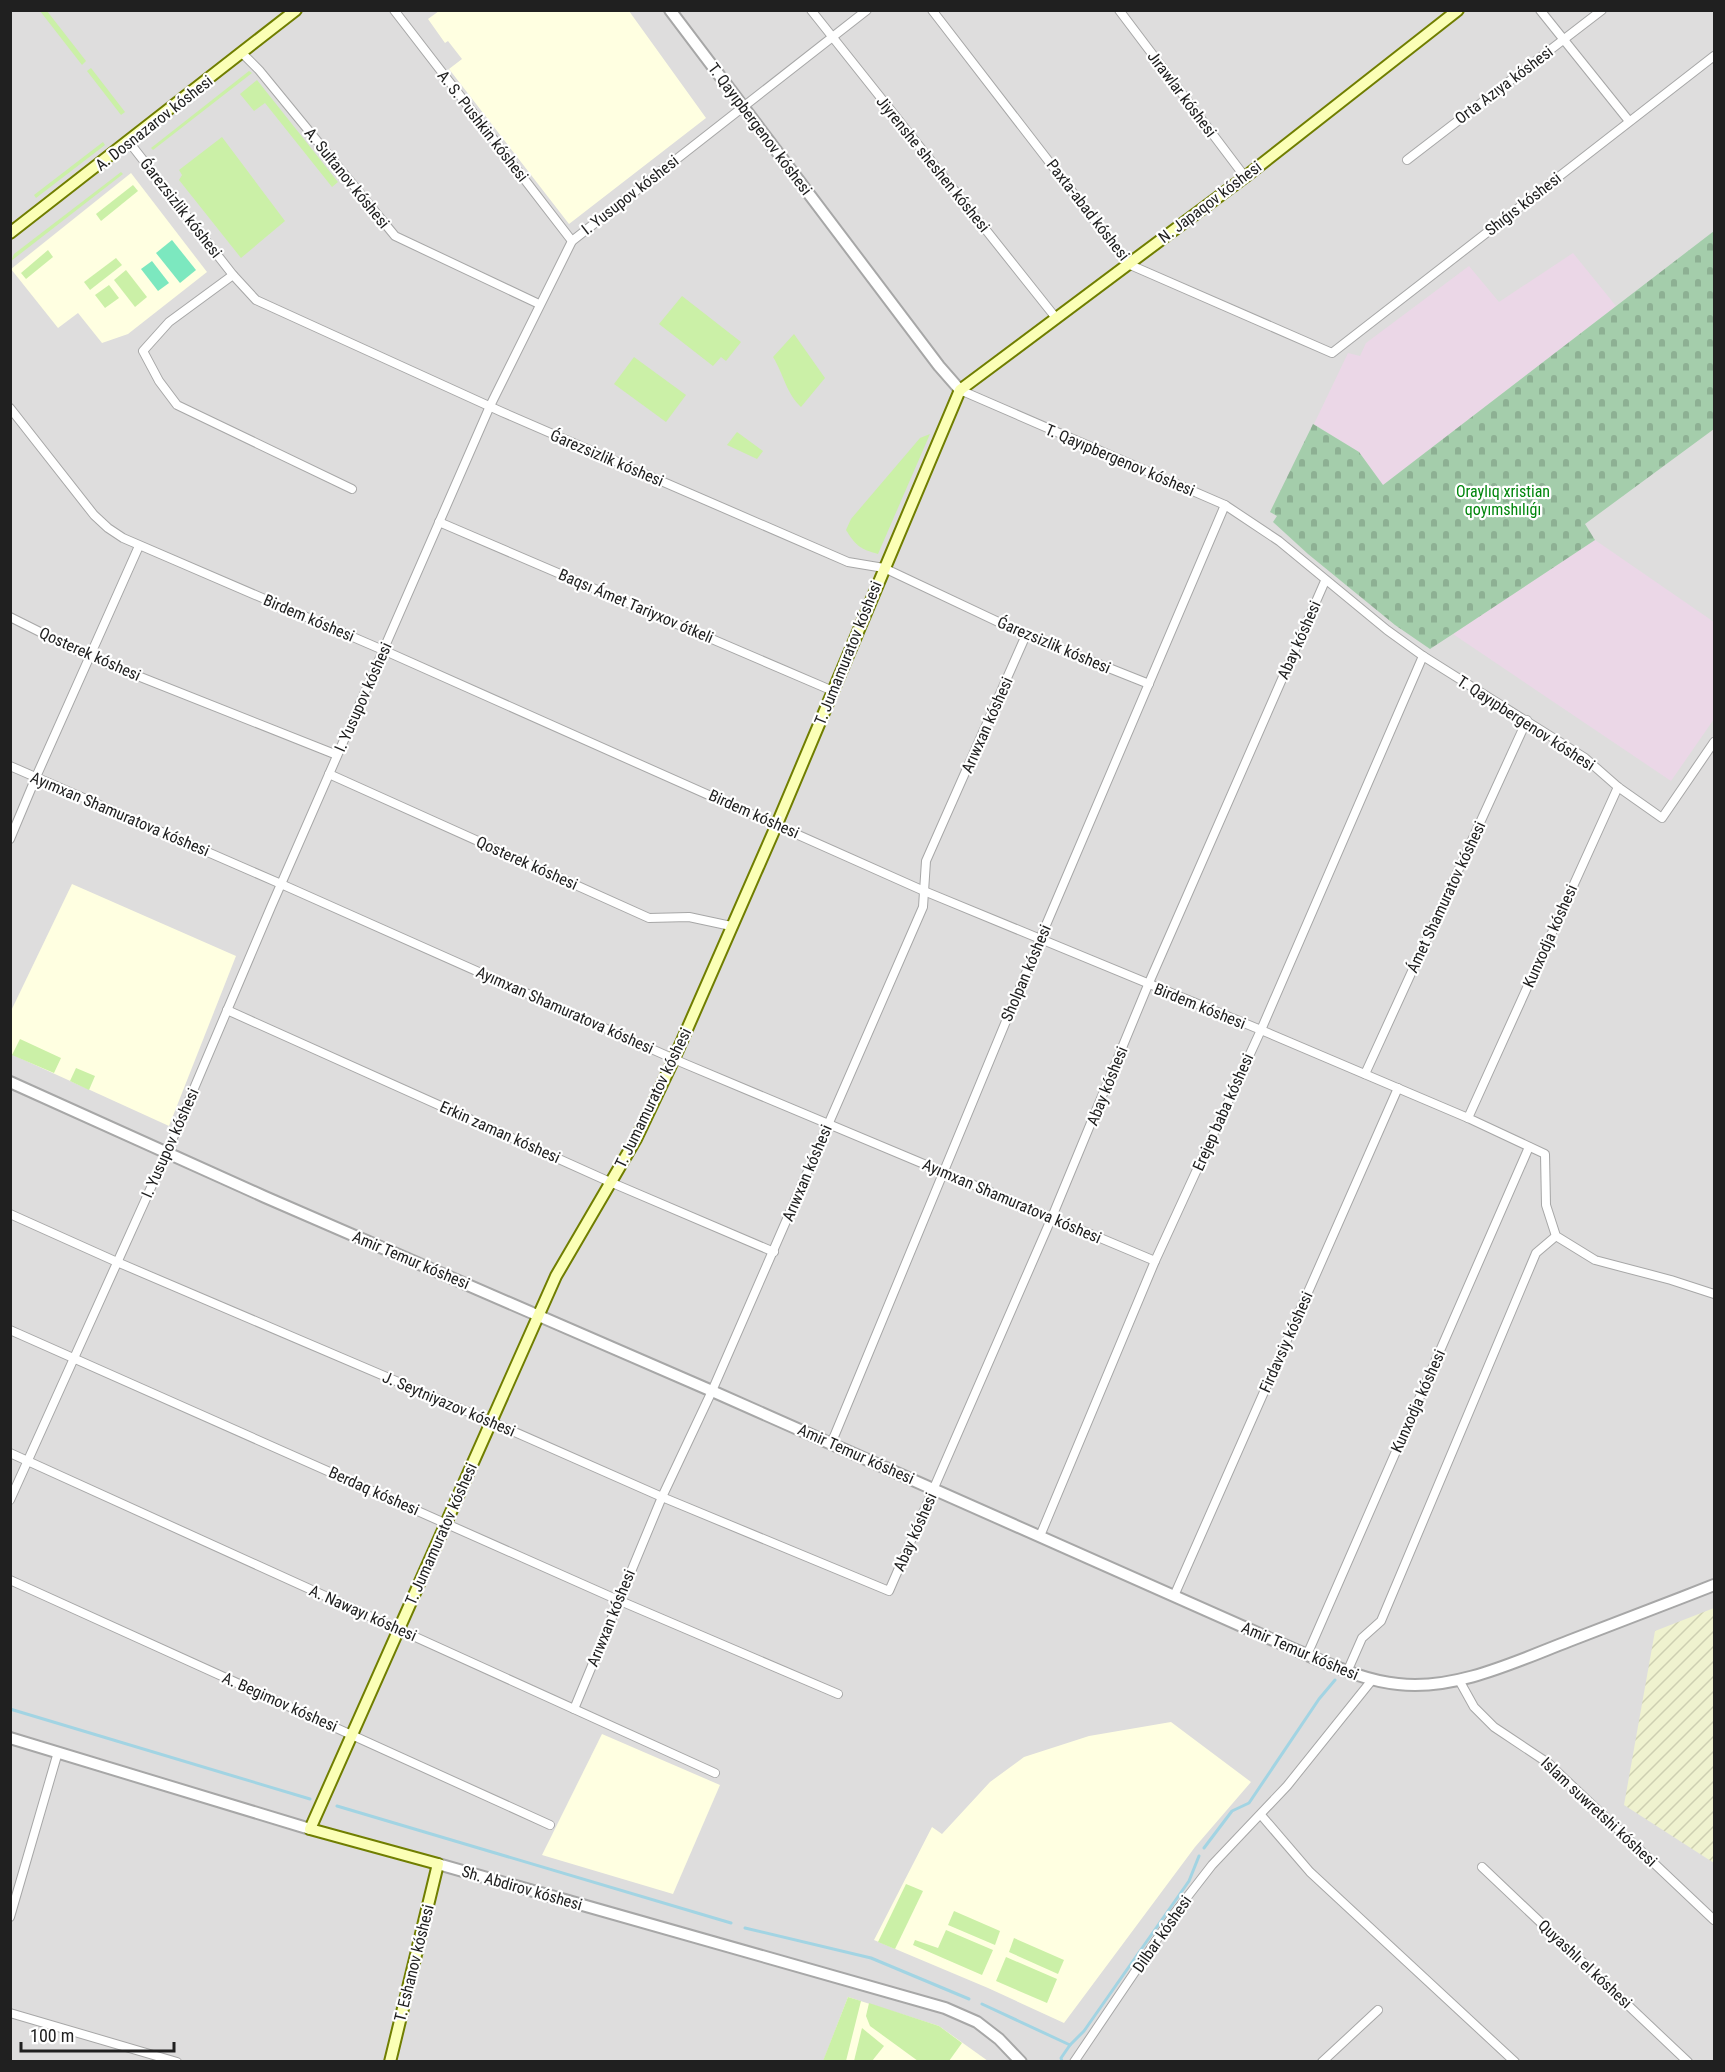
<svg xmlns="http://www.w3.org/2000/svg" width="1725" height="2072" font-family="'Roboto Condensed',sans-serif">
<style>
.residential{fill:#dedddd}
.industrial{fill:#ebd7e7}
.education{fill:#ffffe1}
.farmland{fill:url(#farmland-furrows)}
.grass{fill:#cbf0a7}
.cemetery{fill:url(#cemetery-stones)}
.pitch{fill:#7ce8bf}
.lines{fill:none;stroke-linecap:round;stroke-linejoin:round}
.stream{stroke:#a2d4e3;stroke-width:3}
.minor-casing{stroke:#a7a7a7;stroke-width:10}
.tertiary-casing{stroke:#a7a7a7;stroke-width:14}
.secondary-casing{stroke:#707e00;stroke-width:14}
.minor{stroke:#fff;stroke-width:8}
.tertiary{stroke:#fff;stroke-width:10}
.secondary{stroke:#fbffb6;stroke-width:10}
.labels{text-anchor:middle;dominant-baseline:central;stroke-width:4.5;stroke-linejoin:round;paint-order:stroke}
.street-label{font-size:16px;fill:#202020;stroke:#fff}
.park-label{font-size:16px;fill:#01860c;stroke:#fff}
</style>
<defs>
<pattern id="farmland-furrows" width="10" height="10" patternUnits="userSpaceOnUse" patternTransform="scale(1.5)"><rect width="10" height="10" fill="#eff2cf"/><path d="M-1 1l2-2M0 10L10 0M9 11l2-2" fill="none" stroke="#cdcfb1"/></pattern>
<pattern id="cemetery-stones" width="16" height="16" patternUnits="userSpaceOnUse" patternTransform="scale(1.5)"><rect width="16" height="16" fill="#a4cdab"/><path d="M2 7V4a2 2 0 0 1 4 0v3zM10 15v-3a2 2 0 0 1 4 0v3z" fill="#8db093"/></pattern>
</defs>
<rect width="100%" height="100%" fill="#f1eee6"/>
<path class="residential" d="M11,11H1714V2061L11,2062Z"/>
<g class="industrial">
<path d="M1573,253L1616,306L1383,485L1359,452L1314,424L1348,353L1360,356L1366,343L1469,266L1499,302Z"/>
<path d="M1595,540L1714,622V719L1671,781L1453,634Z"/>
</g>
<g class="education">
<path d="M439,11H629L706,118L569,224L449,69L462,59L448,41L445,43L428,19Z"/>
<path d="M131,173L207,272L128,334L102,343L78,313L58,328L11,269Z"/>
<path d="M72,884L236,956L169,1126L11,1054L10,1013Z"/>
<path d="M1171,1722L1251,1782L1195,1847L1064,2023L988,1988L874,1940L932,1827L942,1834L990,1782L1024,1757L1089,1736Z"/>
<path d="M602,1734L720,1785L673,1894L542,1855Z"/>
<path d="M848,1997L939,2026L988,2061L823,2062Z"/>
</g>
<path class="farmland" d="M1714,1608V1863L1624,1805L1655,1631Z"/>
<g class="grass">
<path d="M40,11H47L86,61L82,65Z"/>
<path d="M91,68L125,112L121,115L87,71Z"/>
<path d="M249,71L252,73L153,150L151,148Z"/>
<path d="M257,80L338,182L332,187L265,103L254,111L240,94Z"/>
<path d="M222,137L285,221L241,258L179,180L182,175L179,170Z"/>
<path d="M103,142L105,145L36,198L34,195Z"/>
<path d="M121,172L123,174L11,261L14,254Z"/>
<path d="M133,185L138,191L101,221L96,214Z"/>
<path d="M48,250L53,257L26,279L21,273Z"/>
<path d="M116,258L122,265L90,290L84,282Z"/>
<path d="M126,270L147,297L135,307L114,280Z"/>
<path d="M109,285L119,298L105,308L95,295Z"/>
<path d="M682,296L741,342L726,361L721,357L713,366L659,324Z"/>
<path d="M794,334L825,378L801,407C786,393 784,375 773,357Z"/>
<path d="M634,357L686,395L666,422L614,384Z"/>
<path d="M737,432L763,451L757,459L727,445Z"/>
<path d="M930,434L878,554C860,549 856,546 846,530L851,519L920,438Z"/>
<path d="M20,1039L61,1058L54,1073L12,1055Z"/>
<path d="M76,1068L95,1076L89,1090L70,1081Z"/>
<path d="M906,1884L923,1891L895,1949L878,1942Z"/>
<path d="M954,1911L1000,1931L995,1945L948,1925Z"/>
<path d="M946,1930L993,1950L982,1975L913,1945L915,1940L938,1948Z"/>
<path d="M1014,1938L1064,1960L1058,1974L1009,1952Z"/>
<path d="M1006,1957L1057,1979L1047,2003L996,1981Z"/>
<path d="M848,1997L861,2001L846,2061H823Z"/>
<path d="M869,2003L939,2026L962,2043L949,2061H918L870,2026L866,2016Z"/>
<path d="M862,2028L884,2046L872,2061H854Z"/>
</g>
<path class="cemetery" d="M1714,231V429L1585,524L1595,540L1453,634L1430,649L1395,625L1308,554L1273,522L1277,516L1270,512L1313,424L1359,452L1383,485Z"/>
<g class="pitch">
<path d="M172,240L196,270L180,283L156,253Z"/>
<path d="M152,261L169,283L158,291L141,269Z"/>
</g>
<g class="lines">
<g class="stream">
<path d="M10,1709L310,1799"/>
<path d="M337,1806L731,1923"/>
<path d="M1204,1848L1232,1811L1249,1803L1319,1699L1335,1680"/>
<path d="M745,1928L871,1958L969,1999"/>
<path d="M982,2004L1070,2045L1061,2058L1062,2062"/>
<path d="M1070,2045L1084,2031L1189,1881L1199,1856"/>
</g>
<g class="minor-casing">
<g id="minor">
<path d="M394,10L572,241"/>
<path d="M811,10L1056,318"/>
<path d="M932,10L1128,264L1332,353L1714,56"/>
<path d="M1119,10L1245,177"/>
<path d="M1540,10L1629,121"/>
<path d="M242,53L259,70L395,236L539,304"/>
<path d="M129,142L233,275L256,300L502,412L848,562L884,568L1026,635L1149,684"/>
<path d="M1407,160L1602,10"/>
<path d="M233,275L169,322L143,351L159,381L177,405L352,489"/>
<path d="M960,390L1225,505L1279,541L1387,630L1423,656L1585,758L1618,787L1662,818L1714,742"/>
<path d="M10,408L94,515L108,528L123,538L383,650L924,891L1261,1030L1468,1118L1545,1154L1546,1205L1556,1236L1595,1260L1671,1280L1714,1294"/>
<path d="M439,522L833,691"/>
<path d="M10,617L90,657L337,755"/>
<path d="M10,766L281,884L683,1063L1155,1261"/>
<path d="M329,774L649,918L689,917L731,926"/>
<path d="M10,839L36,777L139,546"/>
<path d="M227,1010L610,1182L774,1252"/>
<path d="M1365,1074L1527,720"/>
<path d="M1468,1118L1618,787"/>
<path d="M10,1214L117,1262L492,1422L662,1497L889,1591L1052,1217L1148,985L1325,581"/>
<path d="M10,1330L618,1600L838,1694"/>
<path d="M831,1444L1040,939L1225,505"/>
<path d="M10,1453L715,1773"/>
<path d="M10,1500L167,1152L271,907L490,406L572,241L867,10"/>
<path d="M1040,1536L1155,1261L1261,1030L1423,656"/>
<path d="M10,1580L550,1825"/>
<path d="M1174,1596L1398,1088"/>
<path d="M1307,1655L1529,1147"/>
<path d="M1347,1672L1362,1638L1381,1621L1536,1253L1556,1236"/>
<path d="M1459,1680L1474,1707L1494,1727L1548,1763L1714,1920"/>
<path d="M574,1709L662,1497L712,1391L923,907L926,861L1026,635"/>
<path d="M1261,1815L1310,1872L1515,2062"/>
<path d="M1482,1867L1688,2062"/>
<path d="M10,1917L58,1752"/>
<path d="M10,2013L177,2062"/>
<path d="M1074,2062L1174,1914L1212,1865L1287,1786L1372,1680"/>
<path d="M1322,2062L1378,2010"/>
</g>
</g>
<g class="tertiary-casing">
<g id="tertiary">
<path d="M670,10L939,366L960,390"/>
<path d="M10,1082L265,1197L712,1391L1307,1655C1336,1667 1366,1681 1398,1684C1455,1691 1517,1661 1569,1641C1618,1622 1666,1604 1714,1585"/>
<path d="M10,1738L310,1829"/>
<path d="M438,1864L945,2008L977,2022L999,2039L1021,2062"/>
</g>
</g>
<g class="secondary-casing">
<g id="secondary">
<path d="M10,233L296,10"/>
<path d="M390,2062L438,1864L310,1829L556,1276L636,1139L674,1059L777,824L960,390L1245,177L1458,10"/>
</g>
</g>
<use href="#minor" class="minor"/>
<use href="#tertiary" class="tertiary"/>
<use href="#secondary" class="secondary"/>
</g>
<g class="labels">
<g class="street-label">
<text transform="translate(1504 85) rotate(-37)">Orta Azıya kóshesi</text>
<text transform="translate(1182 94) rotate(53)">Jırawlar kóshesi</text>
<text transform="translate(154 123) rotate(-38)">A. Dosnazarov kóshesi</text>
<text transform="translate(483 126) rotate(52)">A. S. Pushkin kóshesi</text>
<text transform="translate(760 129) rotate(53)">T. Qayıpbergenov kóshesi</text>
<text transform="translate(933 164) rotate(51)">Jiyrenshe sheshen kóshesi</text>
<text transform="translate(347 178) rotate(51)">A. Sultanov kóshesi</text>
<text transform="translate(630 195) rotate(-38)">I. Yusupov kóshesi</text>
<text transform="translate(1210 202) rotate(-37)">N. Japaqov kóshesi</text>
<text transform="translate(1523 204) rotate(-38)">Shıǵıs kóshesi</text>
<text transform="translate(181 208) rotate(52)">Ǵarezsizlik kóshesi</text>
<text transform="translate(1088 210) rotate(52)">Paxta-abad kóshesi</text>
<text transform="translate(607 458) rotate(23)">Ǵarezsizlik kóshesi</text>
<text transform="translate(1120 460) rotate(23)">T. Qayıpbergenov kóshesi</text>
<text transform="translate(636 606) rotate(23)">Baqsı Ámet Tariyxov ótkeli</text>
<text transform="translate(309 618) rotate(23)">Birdem kóshesi</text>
<text transform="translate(1299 640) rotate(-66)">Abay kóshesi</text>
<text transform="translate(1054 645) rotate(23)">Ǵarezsizlik kóshesi</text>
<text transform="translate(848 653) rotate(-68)">T. Jumamuratov kóshesi</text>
<text transform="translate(90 654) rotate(24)">Qosterek kóshesi</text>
<text transform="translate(363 697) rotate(-66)">I. Yusupov kóshesi</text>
<text transform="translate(1526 723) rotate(33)">T. Qayıpbergenov kóshesi</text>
<text transform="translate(987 725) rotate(-66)">Arıwxan kóshesi</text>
<text transform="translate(120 814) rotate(23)">Ayımxan Shamuratova kóshesi</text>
<text transform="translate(754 814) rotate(24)">Birdem kóshesi</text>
<text transform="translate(527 863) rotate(24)">Qosterek kóshesi</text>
<text transform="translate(1446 897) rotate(-65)">Ámet Shamuratov kóshesi</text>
<text transform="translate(1550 936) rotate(-66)">Kunxodja kóshesi</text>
<text transform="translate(1026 973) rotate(-67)">Sholpan kóshesi</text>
<text transform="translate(1200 1006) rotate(22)">Birdem kóshesi</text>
<text transform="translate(565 1010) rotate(24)">Ayımxan Shamuratova kóshesi</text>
<text transform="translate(1107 1086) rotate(-68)">Abay kóshesi</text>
<text transform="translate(653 1098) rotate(-64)">T. Jumamuratov kóshesi</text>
<text transform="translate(1223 1112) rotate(-66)">Erejep baba kóshesi</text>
<text transform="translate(500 1132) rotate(24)">Erkin zaman kóshesi</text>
<text transform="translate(170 1143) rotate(-66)">I. Yusupov kóshesi</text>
<text transform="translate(807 1173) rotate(-67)">Arıwxan kóshesi</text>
<text transform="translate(1012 1201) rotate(23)">Ayımxan Shamuratova kóshesi</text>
<text transform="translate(411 1260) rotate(23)">Amir Temur kóshesi</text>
<text transform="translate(1286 1342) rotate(-66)">Firdavsiy kóshesi</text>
<text transform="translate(1418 1401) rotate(-66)">Kunxodja kóshesi</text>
<text transform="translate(449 1404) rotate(23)">J. Seytniyazov kóshesi</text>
<text transform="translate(856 1454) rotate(24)">Amir Temur kóshesi</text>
<text transform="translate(374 1491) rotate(24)">Berdaq kóshesi</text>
<text transform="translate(915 1532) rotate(-66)">Abay kóshesi</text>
<text transform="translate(441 1534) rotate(-66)">T. Jumamuratov kóshesi</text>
<text transform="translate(363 1613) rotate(24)">A. Nawayı kóshesi</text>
<text transform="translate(611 1618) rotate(-68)">Arıwxan kóshesi</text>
<text transform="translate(1300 1651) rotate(23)">Amir Temur kóshesi</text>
<text transform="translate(280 1702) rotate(24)">A. Begimov kóshesi</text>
<text transform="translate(1599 1812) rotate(43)">Islam suwretshi kóshesi</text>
<text transform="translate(522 1888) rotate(16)">Sh. Abdirov kóshesi</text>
<text transform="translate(1162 1934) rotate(-55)">Dilbar kóshesi</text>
<text transform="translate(414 1963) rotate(-76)">T. Eshanov kóshesi</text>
<text transform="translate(1585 1964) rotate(43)">Quyashlı el kóshesi</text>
</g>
<g class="park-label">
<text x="1503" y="491">Oraylıq xristian<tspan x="1503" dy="18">qoyımshılıǵı</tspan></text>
</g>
</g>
<rect width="1725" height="2072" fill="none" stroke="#202020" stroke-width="24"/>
<path d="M21 2042v9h153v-9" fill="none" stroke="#202020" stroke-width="3"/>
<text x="30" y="2042" font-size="18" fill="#202020" stroke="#ffffff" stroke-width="4.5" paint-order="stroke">100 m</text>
</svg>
